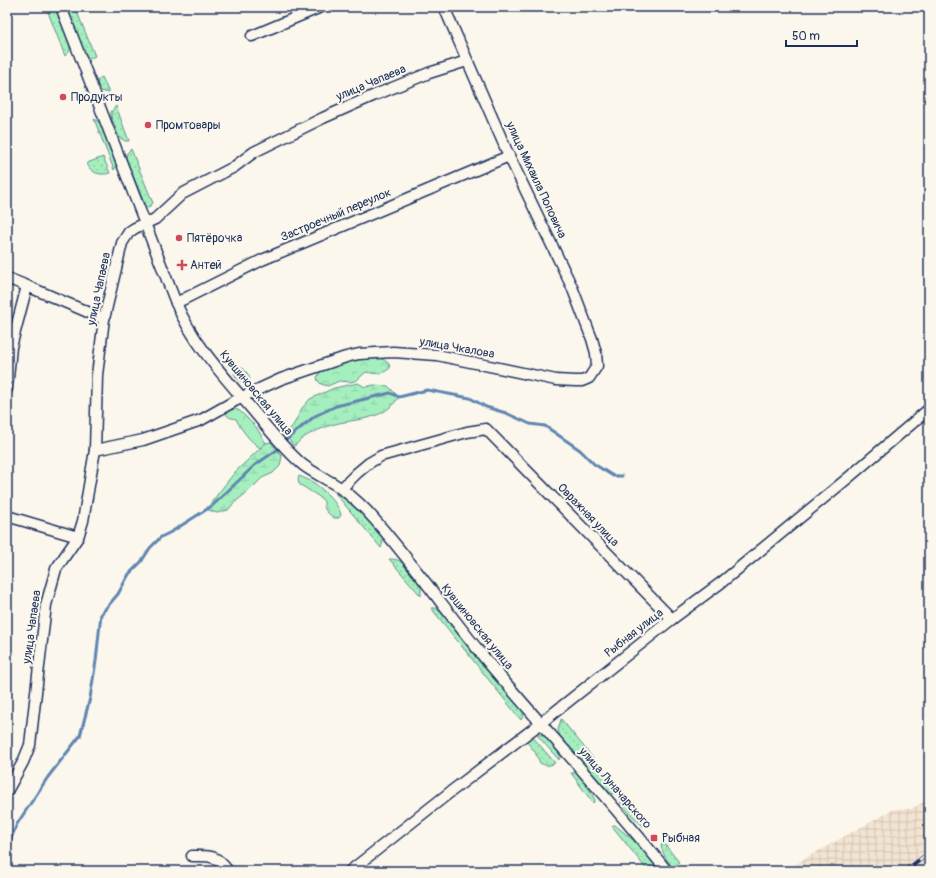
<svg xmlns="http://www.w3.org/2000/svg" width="936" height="878" font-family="Pangolin,sans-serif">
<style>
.industrial{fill:url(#industrial-grid)}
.grass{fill:url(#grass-dots);stroke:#608f8e}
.forest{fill:url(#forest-crowns);stroke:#608f8e}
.wetland{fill:url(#wetland-marsh);stroke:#608f8e}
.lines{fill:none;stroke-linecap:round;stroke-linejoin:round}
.stream{stroke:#5e85b1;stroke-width:3}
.minor-casing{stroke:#1b2f5e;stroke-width:13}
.minor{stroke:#fbf7ec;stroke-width:10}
.rail-casing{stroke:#1b2f5e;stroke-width:4.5}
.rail{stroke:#fbf7ec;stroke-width:3;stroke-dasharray:9;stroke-linecap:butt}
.poi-dot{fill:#d1495b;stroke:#fbf7ec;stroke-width:1.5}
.labels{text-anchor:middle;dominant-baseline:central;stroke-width:4;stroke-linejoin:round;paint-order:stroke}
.street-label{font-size:12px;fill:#1b2f5e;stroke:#fbf7ec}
.poi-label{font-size:12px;fill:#1b2f5e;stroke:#fbf7ec;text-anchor:start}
</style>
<defs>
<pattern id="industrial-grid" width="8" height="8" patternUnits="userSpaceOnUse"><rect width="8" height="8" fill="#f3e3d1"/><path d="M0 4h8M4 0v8" fill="none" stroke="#d0c3b6"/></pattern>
<pattern id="grass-dots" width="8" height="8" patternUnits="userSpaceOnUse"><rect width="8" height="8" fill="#a5efbe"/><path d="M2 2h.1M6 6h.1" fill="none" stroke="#8dcda6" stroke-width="1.8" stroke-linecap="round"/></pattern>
<pattern id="forest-crowns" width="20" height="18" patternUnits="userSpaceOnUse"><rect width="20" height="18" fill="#a5efbe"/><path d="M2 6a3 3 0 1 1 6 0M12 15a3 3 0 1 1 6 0" fill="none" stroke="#8dcda6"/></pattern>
<pattern id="wetland-marsh" width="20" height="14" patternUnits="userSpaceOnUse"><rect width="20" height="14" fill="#a5efbe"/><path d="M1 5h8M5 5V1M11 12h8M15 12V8" fill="none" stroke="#8dcda6"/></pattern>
</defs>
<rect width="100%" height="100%" fill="#fbf7ec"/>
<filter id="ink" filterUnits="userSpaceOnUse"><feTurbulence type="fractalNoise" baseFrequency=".025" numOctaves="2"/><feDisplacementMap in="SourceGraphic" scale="8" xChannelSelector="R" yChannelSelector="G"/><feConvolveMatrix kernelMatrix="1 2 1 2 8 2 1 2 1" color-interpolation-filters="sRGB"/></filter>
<g filter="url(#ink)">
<path class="industrial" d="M929,799V871H786L804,859L894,809H911Z"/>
<g class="grass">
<path d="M46,7H55L70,44V51L65,56Z"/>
<path d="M66,7H75L95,56L87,60Z"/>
<path d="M102,77L109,93L101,91L97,87C97,81 97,79 102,77Z"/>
<path d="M116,106L129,141H125L119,137L111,117V112Z"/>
<path d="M94,119L98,121L100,123L116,163V166L114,170Z"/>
<path d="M131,149L153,203L148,208L145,206L144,203L126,158L127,153Z"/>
<path d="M103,157L110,173C100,176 90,173 87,163Z"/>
<path d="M335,493C350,501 362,512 374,526C377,530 382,534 383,539C383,543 382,545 381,548Z"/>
<path d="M389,559C396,559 400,560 404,565L421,586V596Z"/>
<path d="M431,608H435L443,614L484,666L524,712V715L521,720Z"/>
<path d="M561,719L621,792L616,794L610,793L560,736L558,730Z"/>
<path d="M537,735C541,735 541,734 544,736C548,739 561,752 560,757C560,758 559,759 559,760Z"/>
<path d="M532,736L555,763C550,766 545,766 540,763L535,752L527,742L528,738Z"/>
<path d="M571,773C574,773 575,772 578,774C584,778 591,793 595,800L593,803Z"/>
<path d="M613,825H615L638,844L660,871H648L612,826Z"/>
<path d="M663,842L679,862L673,868C667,861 663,854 661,846Z"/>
</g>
<g class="forest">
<path d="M369,357C377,358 383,357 389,364L390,368C382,375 376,374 366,372L357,380L351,382L339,381L328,386L321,384L318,381L317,377L322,370L339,363Z"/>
<path d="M242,367C247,373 256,381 243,384L236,377L234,373C236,369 238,368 242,367Z"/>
<path d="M230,409H235L240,411L256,427L266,443L260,448C250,441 242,431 236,419C232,418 227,418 226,413L227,411Z"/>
<path d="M299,476C304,478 309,480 314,483C323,489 339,504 341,515L339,518H334C328,513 323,511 324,501L318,496L299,484L298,479Z"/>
<path d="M625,796L647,823L643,826L630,814L621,804V802Z"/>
</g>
<g class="wetland">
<path d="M358,383L365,387L374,385L388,386L399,397C383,421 359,418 335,424C327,426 310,433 303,438C300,440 297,444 294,446L285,435L294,424L302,408L310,399L334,388Z"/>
<path d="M271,442L282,456L280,466L273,473L262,478L250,490L234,503L228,510L217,513L206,509L235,472L266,443Z"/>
</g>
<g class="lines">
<path class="stream" d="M7,848L17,824L48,777L80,736L90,698L96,661L101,614L118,594L129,574L141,562L150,548L161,537L171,532L212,506L255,465L277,450L287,439L315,416L336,406L390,393L399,397L427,390L470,398L486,407L506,413L530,424L545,426L580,450L594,464L613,476H622"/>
<g class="minor-casing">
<g id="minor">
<path d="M61,7L176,303C193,343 222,374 250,407C267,427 283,448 303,465C315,474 329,480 342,489C354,498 365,508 375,520C416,567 452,619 492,667C550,735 611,801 667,871"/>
<path d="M252,36L321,7"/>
<path d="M7,278L27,286L104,319"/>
<path d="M176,303L262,260L509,156"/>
<path d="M7,389L11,347L27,286"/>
<path d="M95,450L143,440L201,420L242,397L281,379L346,357L359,354L393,352L437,355L556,380L575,381H582L589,378L597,366L596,353L592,339L572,287L509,156L444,7"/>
<path d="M341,489L357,473L369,463L381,456L467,432L486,429L672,619"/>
<path d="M7,516L78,537"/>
<path d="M7,791L23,762L30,745L46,605L56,569L78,537L83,521L95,450L97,375L104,319L122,243L129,232L135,228L155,219L182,194L234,167L254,152L323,118L375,95L429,73L467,61"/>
<path d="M192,856C211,856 215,854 228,871"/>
<path d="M350,871L449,793L541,723L672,619L722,582L848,478L929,409"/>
</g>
</g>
<use href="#minor" class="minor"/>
<g class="rail-casing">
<path id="rail" d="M905,871L929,853"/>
</g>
<use href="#rail" class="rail"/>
</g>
</g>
<g class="poi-dot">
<circle cx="63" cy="97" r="4"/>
<circle cx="148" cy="125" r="4"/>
<circle cx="179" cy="238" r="4"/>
<path d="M180 259h4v4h4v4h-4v4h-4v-4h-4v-4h4z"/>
<rect x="650" y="834" width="8" height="8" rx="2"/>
</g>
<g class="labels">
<g class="street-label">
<text transform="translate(371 83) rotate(-23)">улица Чапаева</text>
<text transform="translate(536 180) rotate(65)">улица Михаила Поповича</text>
<text transform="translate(336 215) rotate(-23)">Застроечный переулок</text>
<text transform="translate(99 289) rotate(-78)">улица Чапаева</text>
<text transform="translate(457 348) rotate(10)">улица Чкалова</text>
<text transform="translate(256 393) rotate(50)">Кувшиновская улица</text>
<text transform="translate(588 515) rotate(46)">Овражная улица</text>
<text transform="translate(32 627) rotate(-82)">улица Чапаева</text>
<text transform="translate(477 627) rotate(51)">Кувшиновская улица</text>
<text transform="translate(634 633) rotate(-38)">Рыбная улица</text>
<text transform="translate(615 788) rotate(49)">улица Луначарского</text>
</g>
<g class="poi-label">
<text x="71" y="97">Продукты</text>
<text x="156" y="125">Промтовары</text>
<text x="187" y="238">Пятёрочка</text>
<text x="190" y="265">Антей</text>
<text x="662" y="838">Рыбная</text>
</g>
</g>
<rect width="936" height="878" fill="none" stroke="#fbf7ec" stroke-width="24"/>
<rect x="12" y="12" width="912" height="854" fill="none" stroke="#1b2f5e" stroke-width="1.5" filter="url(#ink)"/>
<path d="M786 40v6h71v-6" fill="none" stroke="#1b2f5e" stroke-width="2"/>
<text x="792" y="40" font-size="12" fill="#1b2f5e" stroke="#fbf7ec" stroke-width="3" paint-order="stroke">50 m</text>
</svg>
